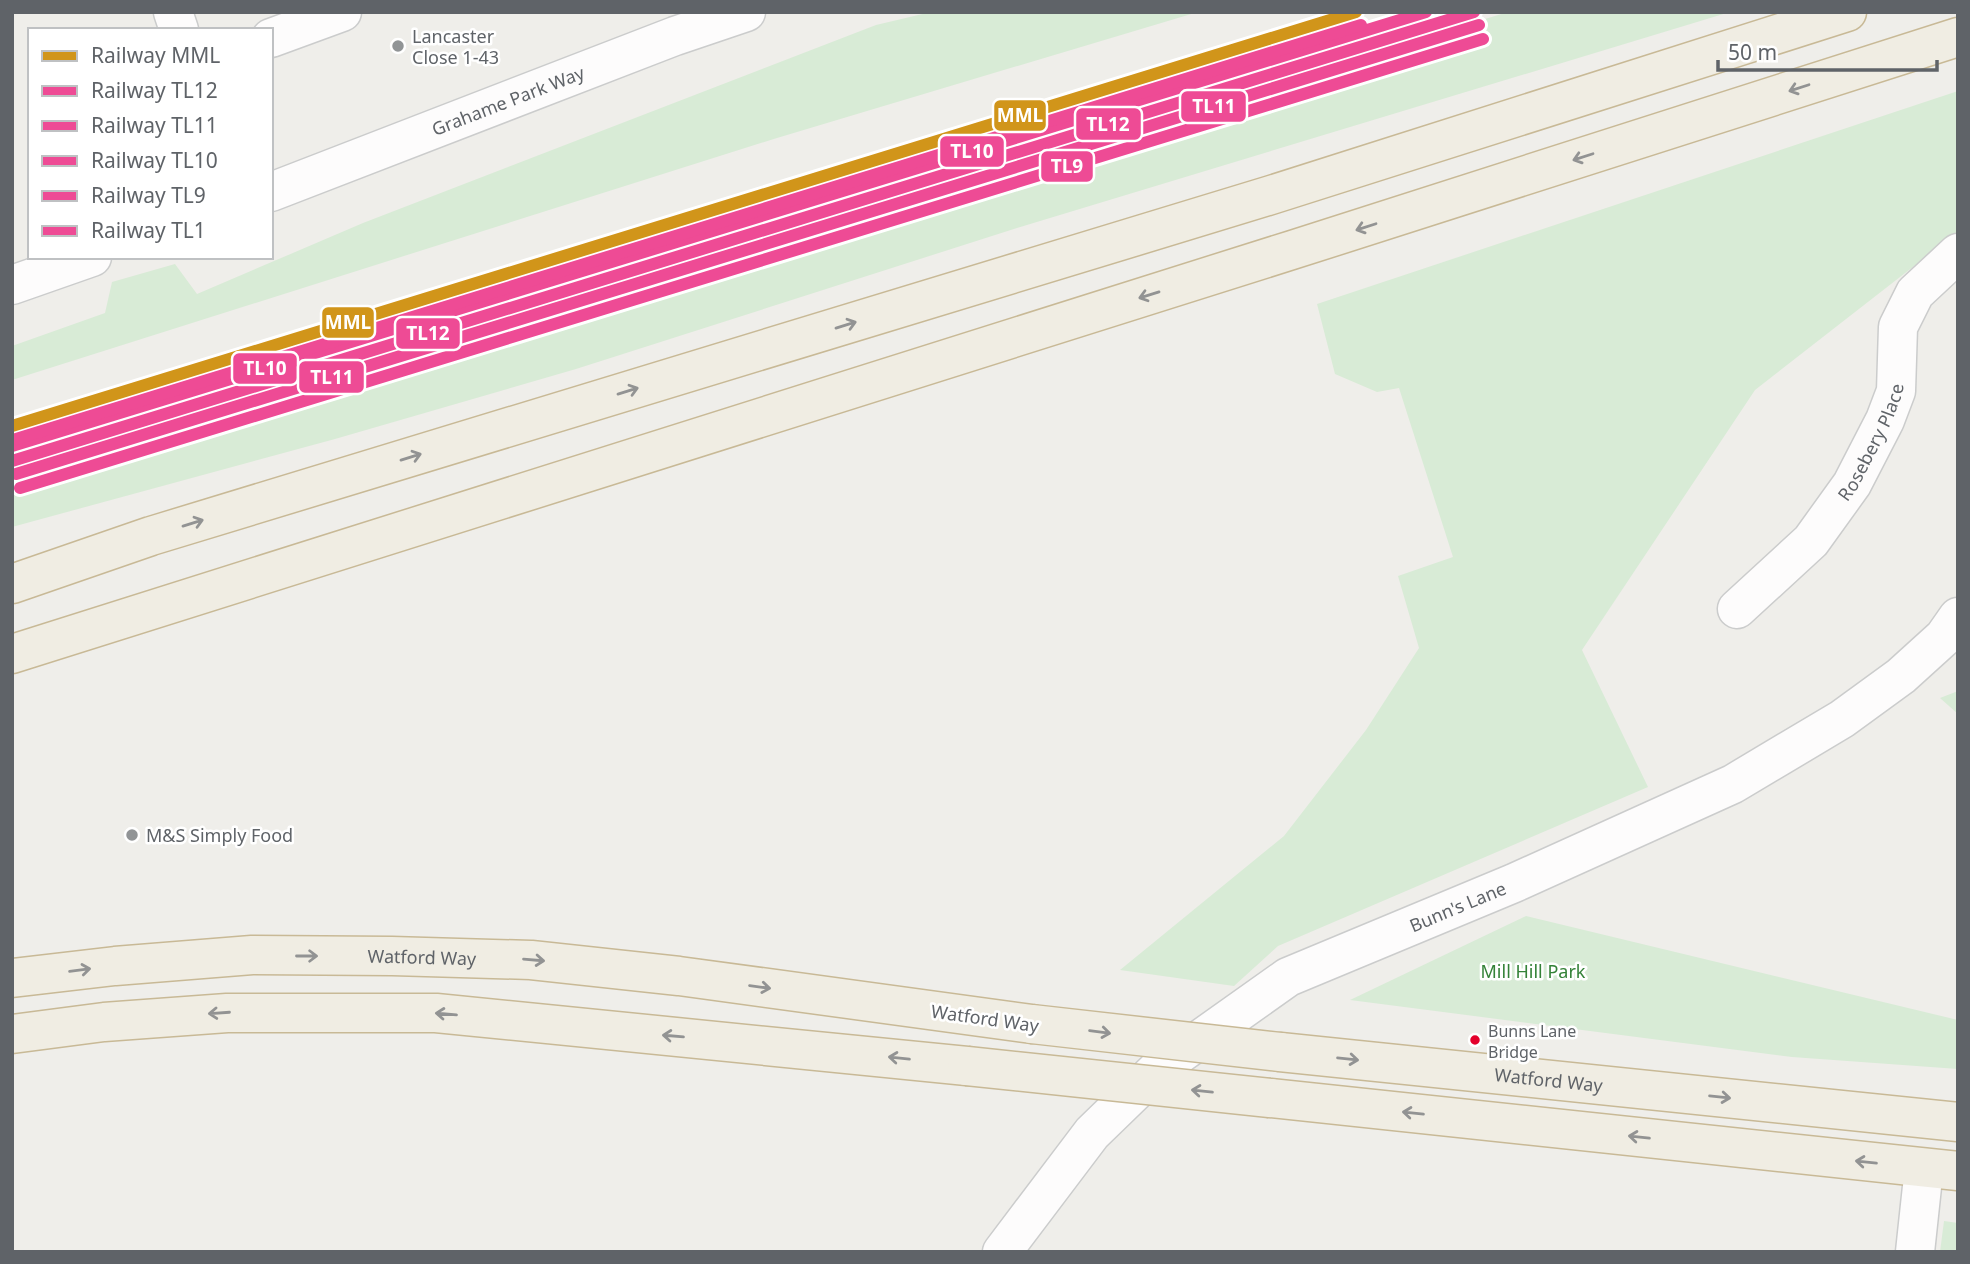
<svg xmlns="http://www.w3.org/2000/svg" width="1970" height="1264" font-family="'Noto Sans',sans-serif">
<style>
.green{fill:#d8ebd6}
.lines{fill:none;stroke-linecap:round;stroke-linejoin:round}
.minor-casing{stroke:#cbcccc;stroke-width:41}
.highway-casing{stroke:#c8b996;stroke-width:41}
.minor{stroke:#fdfcfc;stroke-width:38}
.highway{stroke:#f0ede3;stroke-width:38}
.highway-bridge-casing{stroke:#c8b996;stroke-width:41;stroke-linecap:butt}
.highway-bridge{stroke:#f0ede3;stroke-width:38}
.rail-1-casing{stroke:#fff;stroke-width:18}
.rail-2-casing{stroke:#fff;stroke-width:18}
.rail-3-casing{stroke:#fff;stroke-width:18}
.rail-4-casing{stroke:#fff;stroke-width:18}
.rail-5-casing{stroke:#fff;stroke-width:18}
.rail-6-casing{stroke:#fff;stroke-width:18}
.rail-1{stroke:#d1951a;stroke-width:12}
.rail-2{stroke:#ee4b95;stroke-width:12}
.rail-3{stroke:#ee4b95;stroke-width:12}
.rail-4{stroke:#ee4b95;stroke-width:12}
.rail-5{stroke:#ee4b95;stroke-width:12}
.rail-6{stroke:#ee4b95;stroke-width:12}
.oneway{stroke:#929393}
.poi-dot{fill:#919496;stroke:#fff;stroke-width:2.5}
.bus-dot{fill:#e4002b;stroke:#fff;stroke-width:2.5}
.labels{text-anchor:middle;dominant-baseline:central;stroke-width:5;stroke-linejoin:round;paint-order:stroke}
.bus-label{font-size:16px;fill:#5f6368;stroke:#fff;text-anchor:start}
.poi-label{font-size:18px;fill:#5f6368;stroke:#fff;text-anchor:start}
.street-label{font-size:18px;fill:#5f6368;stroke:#fff}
.park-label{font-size:18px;fill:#348238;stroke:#fff}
.line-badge{stroke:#fff;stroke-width:2.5}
.badge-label{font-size:19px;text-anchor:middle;font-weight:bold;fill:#fff}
</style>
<rect width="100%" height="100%" fill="#efeeea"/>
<g class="green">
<path d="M931,12H1198L777,138L12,380V346L105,313L112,282L175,264L197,294L363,223L876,25Z"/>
<path d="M1508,12H1730L1017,228L576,369L335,439L12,527V472L621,286L839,216Z"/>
<path d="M1958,91V239L1918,263L1755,390L1582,650L1648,787L1278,946L1234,986L1120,970L1284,836L1366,730L1419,648L1398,576L1453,557L1399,388L1377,392L1335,374L1317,304Z"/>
<path d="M1958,691V714L1940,698Z"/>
<path d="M1526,916L1958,1020V1069L1792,1057L1350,1000Z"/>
<path d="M1944,1221L1958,1223V1252H1940Z"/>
</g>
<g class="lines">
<g class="minor-casing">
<g id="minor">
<path d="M173,12L179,30"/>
<path d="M271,38L342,12"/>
<path id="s1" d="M271,192L675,36L746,12"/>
<path d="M12,285L92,257"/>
<path id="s2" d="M1737,609L1811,541L1852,484L1885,420L1896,391L1898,327L1915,293L1958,253"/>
<path id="s3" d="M1002,1252L1092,1133L1157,1070L1288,977L1514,883L1733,784L1842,719L1901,676L1944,637L1958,617"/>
<path d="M1915,1252L1924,1168"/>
</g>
</g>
<g class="highway-casing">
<g id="highway">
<path d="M12,584L151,536L1271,195L1847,12"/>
<path d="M12,654L1292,250L1958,37"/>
<path id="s4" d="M12,978L115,966L252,955L392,956L531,960L679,976L1032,1024"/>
<path d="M12,1034L104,1022L227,1013H436L967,1066"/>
<path id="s5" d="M1280,1052L1958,1122"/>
<path d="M1270,1098L1958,1171"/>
</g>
</g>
<use href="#minor" class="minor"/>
<use href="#highway" class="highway"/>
<g class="highway-bridge-casing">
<g id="highway-bridge">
<path d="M1032,1024L1280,1052"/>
<path d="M967,1066L1270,1098"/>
</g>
</g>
<use href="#highway-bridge" class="highway-bridge"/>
<g class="rail-1-casing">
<path id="rail-1" d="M12,426L1356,12"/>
</g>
<g class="rail-2-casing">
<path id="rail-2" d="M12,461L1474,12"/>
</g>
<g class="rail-3-casing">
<path id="rail-3" d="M16,474L1479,25"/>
</g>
<g class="rail-4-casing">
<path id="rail-4" d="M12,446L1426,12"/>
</g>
<g class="rail-5-casing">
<path id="rail-5" d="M20,488L1483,39"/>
</g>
<g class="rail-6-casing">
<path id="rail-6" d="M16,439L1361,25"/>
</g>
<use href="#rail-1" class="rail-1"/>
<use href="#rail-2" class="rail-2"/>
<use href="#rail-3" class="rail-3"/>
<use href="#rail-4" class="rail-4"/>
<use href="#rail-5" class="rail-5"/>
<use href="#rail-6" class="rail-6"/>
</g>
<defs><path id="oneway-shaft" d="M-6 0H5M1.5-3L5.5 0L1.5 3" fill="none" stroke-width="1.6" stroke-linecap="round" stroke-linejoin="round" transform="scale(1.75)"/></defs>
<g class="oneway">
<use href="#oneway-shaft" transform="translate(1799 88) rotate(162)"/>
<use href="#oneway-shaft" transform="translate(1583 157) rotate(162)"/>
<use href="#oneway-shaft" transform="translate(1366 227) rotate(162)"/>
<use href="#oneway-shaft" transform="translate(1149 295) rotate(163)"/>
<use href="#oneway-shaft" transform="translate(846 325) rotate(-17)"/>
<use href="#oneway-shaft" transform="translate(628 391) rotate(-17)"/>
<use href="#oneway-shaft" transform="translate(411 457) rotate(-17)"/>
<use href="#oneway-shaft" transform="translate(193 523) rotate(-17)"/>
<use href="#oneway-shaft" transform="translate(307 956)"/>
<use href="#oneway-shaft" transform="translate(534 960) rotate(5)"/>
<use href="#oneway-shaft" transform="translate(80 970) rotate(-7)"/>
<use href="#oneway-shaft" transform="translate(760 987) rotate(8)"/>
<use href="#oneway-shaft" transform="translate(219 1013) rotate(176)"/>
<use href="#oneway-shaft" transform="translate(446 1014) rotate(-175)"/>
<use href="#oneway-shaft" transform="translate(1100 1032) rotate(7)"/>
<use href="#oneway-shaft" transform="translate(673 1036) rotate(-175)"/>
<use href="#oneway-shaft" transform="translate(899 1058) rotate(-174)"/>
<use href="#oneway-shaft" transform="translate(1348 1059) rotate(6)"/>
<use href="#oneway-shaft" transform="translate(1202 1091) rotate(-174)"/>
<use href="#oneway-shaft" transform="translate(1720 1097) rotate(6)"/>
<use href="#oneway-shaft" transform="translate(1413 1113) rotate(-174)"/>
<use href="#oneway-shaft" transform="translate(1639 1137) rotate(-174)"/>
<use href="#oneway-shaft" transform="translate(1866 1162) rotate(-174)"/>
</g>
<g class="poi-dot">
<circle cx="398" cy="46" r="7"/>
<circle cx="132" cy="835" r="7"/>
</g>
<circle class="bus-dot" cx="1475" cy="1040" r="6"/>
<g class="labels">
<g class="bus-label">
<text x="1488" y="1031">Bunns Lane<tspan x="1488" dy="21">Bridge</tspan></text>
</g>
<g class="poi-label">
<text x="412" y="36">Lancaster<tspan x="412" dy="21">Close 1-43</tspan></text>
<text x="146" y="835">M&amp;S Simply Food</text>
</g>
<g class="street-label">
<text stroke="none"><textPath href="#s1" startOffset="254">Grahame Park Way</textPath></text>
<text stroke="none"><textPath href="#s2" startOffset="217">Rosebery Place</textPath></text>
<text stroke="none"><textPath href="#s3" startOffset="584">Bunn's Lane</textPath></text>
<text stroke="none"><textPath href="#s4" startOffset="411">Watford Way</textPath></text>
<text transform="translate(985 1018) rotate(8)">Watford Way</text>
<text stroke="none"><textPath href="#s5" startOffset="270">Watford Way</textPath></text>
</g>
<g class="park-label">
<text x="1533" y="971">Mill Hill Park</text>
</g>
</g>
<g class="line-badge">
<rect x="1180" y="90" width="67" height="33" rx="7" fill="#ee4b95"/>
<rect x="993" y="99" width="54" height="33" rx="7" fill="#d1951a"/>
<rect x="1075" y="107" width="67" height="34" rx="7" fill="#ee4b95"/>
<rect x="939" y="135" width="66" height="33" rx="7" fill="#ee4b95"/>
<rect x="1040" y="150" width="54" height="33" rx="7" fill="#ee4b95"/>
<rect x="321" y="306" width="54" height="33" rx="7" fill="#d1951a"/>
<rect x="395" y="317" width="66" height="33" rx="7" fill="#ee4b95"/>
<rect x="232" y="352" width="66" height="33" rx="7" fill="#ee4b95"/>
<rect x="298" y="360" width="67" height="34" rx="7" fill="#ee4b95"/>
</g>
<g class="badge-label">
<text x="1214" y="113">TL11</text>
<text x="1020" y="122">MML</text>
<text x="1108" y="131">TL12</text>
<text x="972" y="158">TL10</text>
<text x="1067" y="173">TL9</text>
<text x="348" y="329">MML</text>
<text x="428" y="340">TL12</text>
<text x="265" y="375">TL10</text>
<text x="332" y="384">TL11</text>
</g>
<rect width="1970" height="1264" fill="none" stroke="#5f6368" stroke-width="28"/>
<rect x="28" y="28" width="245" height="231" fill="#ffffff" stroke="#bfc1c3" stroke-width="2"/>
<rect x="42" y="51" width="35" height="10" fill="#d1951a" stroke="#bfc1c3" stroke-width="2"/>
<text x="91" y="63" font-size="21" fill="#5f6368">Railway MML</text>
<rect x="42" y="86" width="35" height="10" fill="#ee4b95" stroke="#bfc1c3" stroke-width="2"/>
<text x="91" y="98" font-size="21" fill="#5f6368">Railway TL12</text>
<rect x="42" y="121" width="35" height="10" fill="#ee4b95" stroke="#bfc1c3" stroke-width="2"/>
<text x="91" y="133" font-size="21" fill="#5f6368">Railway TL11</text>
<rect x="42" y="156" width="35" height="10" fill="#ee4b95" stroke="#bfc1c3" stroke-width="2"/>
<text x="91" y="168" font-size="21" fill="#5f6368">Railway TL10</text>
<rect x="42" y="191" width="35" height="10" fill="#ee4b95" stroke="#bfc1c3" stroke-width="2"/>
<text x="91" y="203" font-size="21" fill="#5f6368">Railway TL9</text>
<rect x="42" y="226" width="35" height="10" fill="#ee4b95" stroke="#bfc1c3" stroke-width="2"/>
<text x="91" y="238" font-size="21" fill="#5f6368">Railway TL1</text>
<path d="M1718 60v10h219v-10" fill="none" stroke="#5f6368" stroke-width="3.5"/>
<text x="1728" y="60" font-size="21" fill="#5f6368" stroke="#ffffff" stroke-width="5" paint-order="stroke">50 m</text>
</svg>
